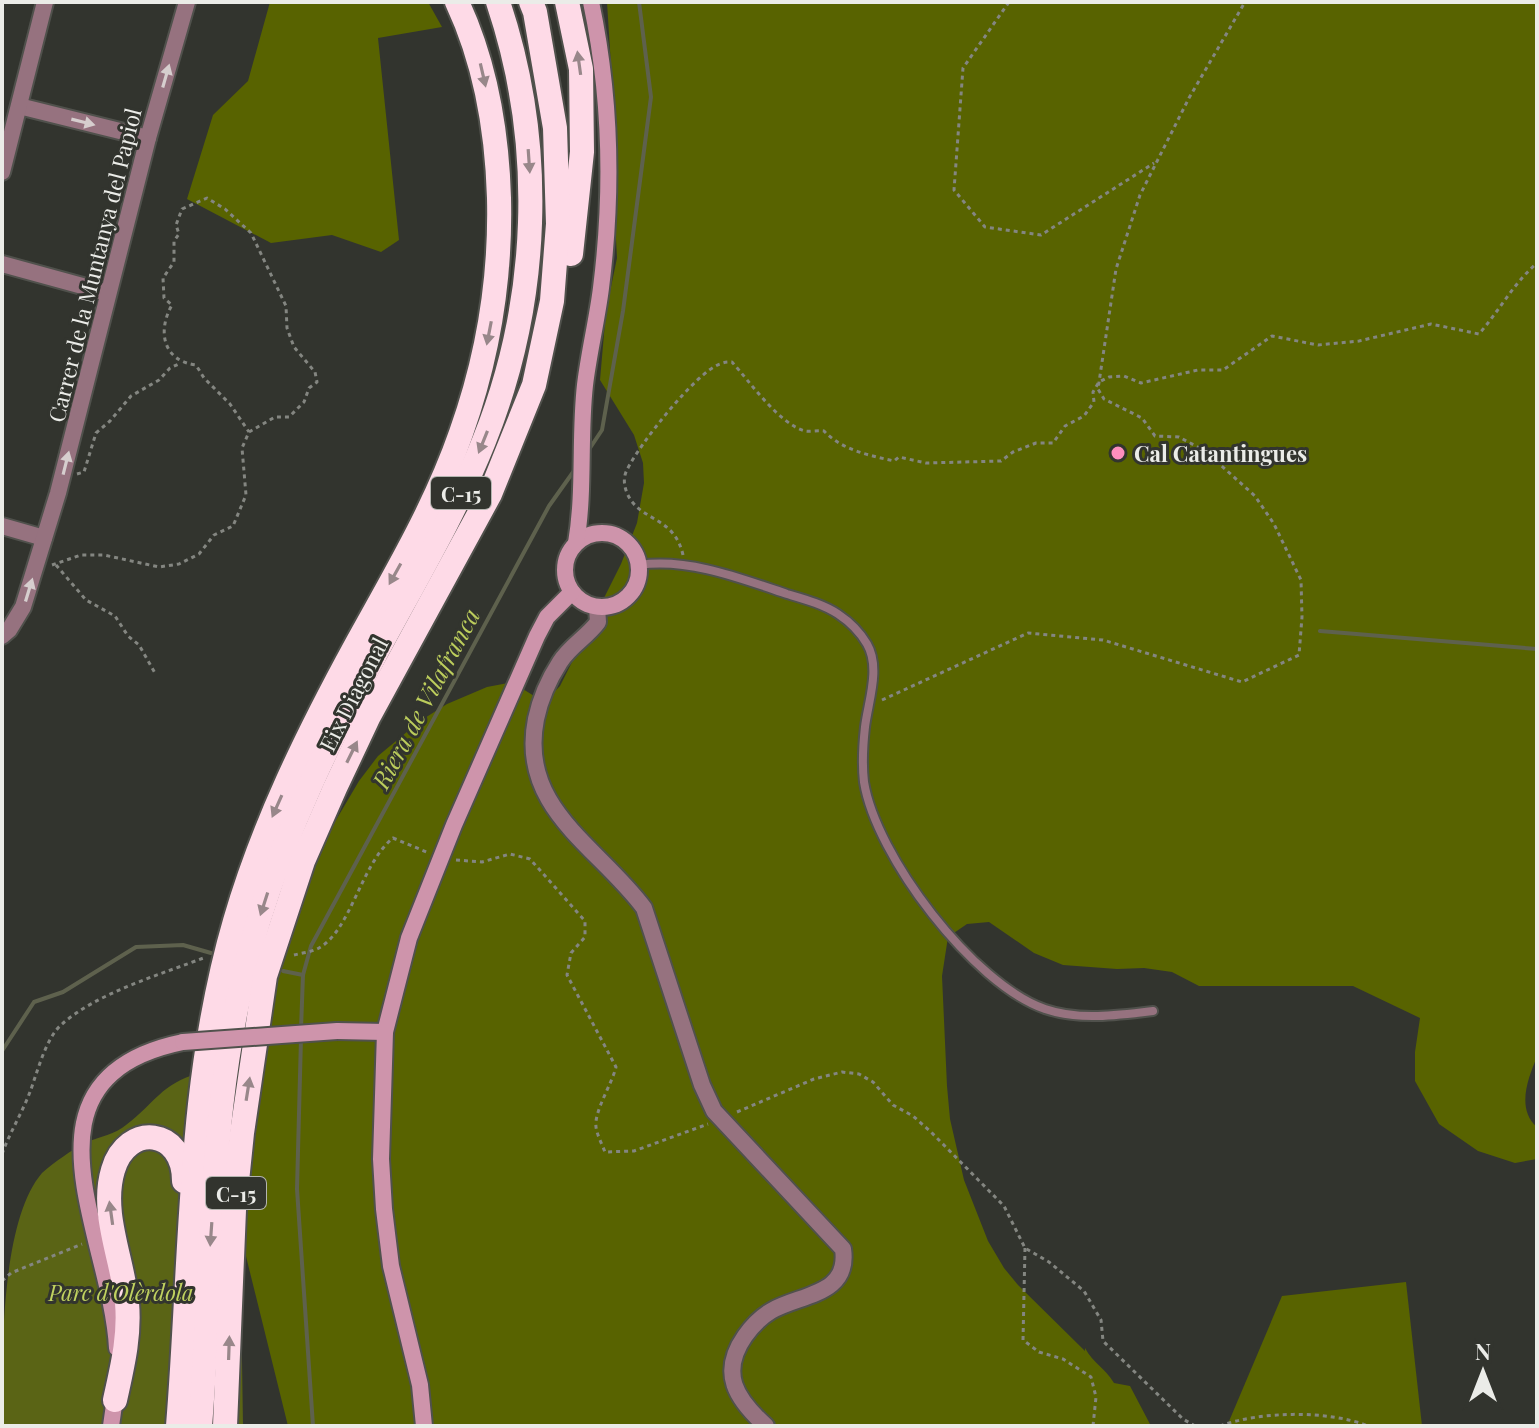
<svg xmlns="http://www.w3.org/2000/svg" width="1539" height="1428" font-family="'Playfair Display',serif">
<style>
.green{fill:#5a6415}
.forest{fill:#586300}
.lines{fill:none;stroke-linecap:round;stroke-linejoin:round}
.stream{stroke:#5e614d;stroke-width:4}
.lane-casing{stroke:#50514c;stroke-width:12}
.street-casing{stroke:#50514c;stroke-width:20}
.secondary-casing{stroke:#50514c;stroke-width:20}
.highway-casing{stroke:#50514c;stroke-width:28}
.path{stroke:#848681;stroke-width:3;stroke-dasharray:4 4;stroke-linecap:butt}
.lane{stroke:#96727f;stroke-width:8}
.street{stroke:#96727f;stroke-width:16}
.secondary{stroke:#ce94ab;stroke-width:16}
.highway{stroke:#fedae7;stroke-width:24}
.secondary-bridge-casing{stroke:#50514c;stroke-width:20;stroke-linecap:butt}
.secondary-bridge{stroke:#ce94ab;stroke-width:16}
.oneway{fill:#98878a}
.oneway2{fill:#d6cece}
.poi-dot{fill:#fe8ebd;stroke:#32342e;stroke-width:3}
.labels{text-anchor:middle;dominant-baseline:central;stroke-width:6;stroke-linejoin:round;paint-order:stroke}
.shield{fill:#32342e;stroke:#b4b5b0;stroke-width:2}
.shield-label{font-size:20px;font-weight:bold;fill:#ebece8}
.street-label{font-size:22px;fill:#ebece8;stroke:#32342e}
.poi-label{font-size:22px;font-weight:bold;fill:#ebece8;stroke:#32342e;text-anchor:start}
.park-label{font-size:22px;font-style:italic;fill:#c0d260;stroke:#32342e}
.water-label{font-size:24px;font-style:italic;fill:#bccd5c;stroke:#32342e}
</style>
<rect width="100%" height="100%" fill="#32342e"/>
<path class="green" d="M199,1073L241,1294L243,1426H2C2,1358 0,1222 42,1173C56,1161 70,1151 87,1142C99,1137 116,1134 126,1125C155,1103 161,1084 199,1073Z"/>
<g class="forest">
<path d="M270,2H428L442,27L378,38L399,240L381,252L332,235L271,243L187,199L213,115L248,81Z"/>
<path d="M607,2H1537V1057C1528,1078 1516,1109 1537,1127V1159L1515,1163L1478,1151L1439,1124L1415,1081V1052L1420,1018L1353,986H1199L1172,972L1144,968L1117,969L1063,965L1034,953L989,922L967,924L948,937L942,976L947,1086L950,1119L964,1180L988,1241L1004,1268L1018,1285L1085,1351V1348C1093,1363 1105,1368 1114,1383L1130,1386L1151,1426H288L239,1228L270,964L326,837L359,781L378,756L420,721L447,704L487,687L508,683L518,686L539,699H547L560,686L621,564L637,523L644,483L643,463L634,435L600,380L606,311L617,258L614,201L617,162Z"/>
<path d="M1406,1282L1422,1426H1227L1282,1296Z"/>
</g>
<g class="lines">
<g class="stream">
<path d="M588,451L602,430L623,311L651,97L639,2"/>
<path d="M1320,631L1537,649"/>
<path d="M283,971L303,975"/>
<path d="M301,1029L303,975L311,946L549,506L576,468"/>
<path d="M301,1038L297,1189L313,1426"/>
<path d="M2,1051L34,1002L63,992L136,947L183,945L211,953"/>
</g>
<g class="lane-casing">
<path id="lane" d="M639,565C689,558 740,578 787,594C804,599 823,604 838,614C850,622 860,632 867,644C881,668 868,702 865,727C863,745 862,765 864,782C876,856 973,984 1045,1009C1080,1021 1117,1015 1153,1011"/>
</g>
<g class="street-casing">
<g id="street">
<path d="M19,106L148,138"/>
<path d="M2,172L45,2"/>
<path d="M2,264L108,293"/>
<path d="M2,526L44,538"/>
<path d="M597,607L598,622C587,637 570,646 560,662C549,679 540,700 536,719C518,808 598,846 644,908L702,1085L714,1111L843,1249C850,1296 799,1294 771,1311C761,1317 752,1326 745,1336C719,1373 736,1399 766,1426"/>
<path d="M2,636L9,630L23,607L58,493L148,138L187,2"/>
</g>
</g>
<g class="secondary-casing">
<g id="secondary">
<circle cx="602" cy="570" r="37"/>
<path d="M576,543C585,490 579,438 585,385C589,352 597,320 601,288C613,192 611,96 591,2"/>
<path d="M337,1031L385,1032"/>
<path d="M117,1348C111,1235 8,1078 183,1042"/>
<path d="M111,1426L116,1391"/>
<path d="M424,1426L420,1385L391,1266L384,1209L381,1159L385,1032L409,938L454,825L537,636L547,617L572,592"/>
</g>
</g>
<g class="highway-casing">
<g id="highway">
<path d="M567,2L581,69L582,152L571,254"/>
<path d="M115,1400C122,1368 130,1337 127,1303C123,1260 100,1213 113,1170C127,1122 184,1128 184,1181"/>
<path d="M178,1426C192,1257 187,1085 235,921C263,825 307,735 355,647C393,578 435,508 461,433C488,357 501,279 499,198C497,130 486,64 457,2"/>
<path d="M200,1426C214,1258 207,1085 258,922C287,828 329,741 375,655C413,584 454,516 484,441C540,302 546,145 498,2"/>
<path d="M225,1426L234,1210L242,1133L265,976L303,861L335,788L369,716L490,494L534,385L552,301L558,224L555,128L535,12L531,2"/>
</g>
</g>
<g class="path">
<path d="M1009,2L963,68L954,190L985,227L1041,235L1154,163"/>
<path d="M77,474L84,472L96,433L110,421L131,396L159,380L170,368L181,363"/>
<path d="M683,555C674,515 639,522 627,493C624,486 623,477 627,470C638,446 696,372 720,364C724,362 728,362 732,362C750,382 779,424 805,431C810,432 818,430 824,431C842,450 868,455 894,461L899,457L926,463L1001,461L1013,452L1036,443H1053L1065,426L1084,416L1094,402L1093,392L1099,382L1109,377L1124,376L1141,383L1198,370H1223L1272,336L1318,345L1359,341L1431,324L1479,334C1499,311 1513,284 1537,263"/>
<path d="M52,565L81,555H104L159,567L179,564L199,554L214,535L233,526L246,495L242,448L249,432L275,417H289L304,402L309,388L317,382L315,372L294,347L287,328L286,306L251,233L225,209L207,198L182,209L176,225L179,234L174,241V262L163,278L164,298L172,305C157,331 163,361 196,365L204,378L230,404L249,432"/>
<path d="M56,565L86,600L115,616L128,636L139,645L155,673"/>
<path d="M882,700L1028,633L1103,640L1242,682L1299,655L1302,617L1301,580L1274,524L1255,496L1205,451L1179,437L1155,436L1142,418L1104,399L1098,389L1116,269L1140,195L1189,98L1245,2"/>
<path d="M456,860L482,862L510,854L530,859L585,921V937L571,953L567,975L616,1067C612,1084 594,1111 596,1127C597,1135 602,1144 605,1152L634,1151L708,1124"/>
<path d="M294,955C302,953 312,952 319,948C351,930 361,864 393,838L429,853"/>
<path d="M737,1112L814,1079L842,1072L859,1074L873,1082L893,1105L913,1116L931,1132L1004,1206L1025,1248L1049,1262L1084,1291L1101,1320L1103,1341L1183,1419L1195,1426"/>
<path d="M2,1154C10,1132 22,1113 30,1092C37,1073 46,1038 61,1025C96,993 162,974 206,957"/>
<path d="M1025,1248L1023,1340L1039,1352L1063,1359L1091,1377L1096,1397L1093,1426"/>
<path d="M2,1281L11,1273L82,1244"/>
<path d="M1220,1426C1260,1411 1329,1410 1368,1426"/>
</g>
<use href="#lane" class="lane"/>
<use href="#street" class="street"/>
<use href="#secondary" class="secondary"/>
<use href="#highway" class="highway"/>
<g class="secondary-bridge-casing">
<path id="secondary-bridge" d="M183,1042L337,1031"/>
</g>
<use href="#secondary-bridge" class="secondary-bridge"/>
</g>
<defs><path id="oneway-solid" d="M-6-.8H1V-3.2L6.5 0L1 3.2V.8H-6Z" transform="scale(2)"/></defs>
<g class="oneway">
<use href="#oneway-solid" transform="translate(579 63) rotate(-98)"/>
<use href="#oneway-solid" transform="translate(483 75) rotate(77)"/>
<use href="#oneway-solid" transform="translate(529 161) rotate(86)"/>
<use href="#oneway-solid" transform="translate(489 333) rotate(101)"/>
<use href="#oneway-solid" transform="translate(483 442) rotate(112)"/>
<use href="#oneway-solid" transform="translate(395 574) rotate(119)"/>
<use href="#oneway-solid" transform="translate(352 752) rotate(-64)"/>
<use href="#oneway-solid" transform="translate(277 806) rotate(114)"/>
<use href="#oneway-solid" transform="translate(264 904) rotate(108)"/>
<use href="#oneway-solid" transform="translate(248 1089) rotate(-81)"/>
<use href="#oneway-solid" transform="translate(111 1213) rotate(-98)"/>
<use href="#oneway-solid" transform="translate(211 1234) rotate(94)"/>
<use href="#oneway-solid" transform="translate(229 1348) rotate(-88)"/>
</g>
<g class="oneway2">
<use href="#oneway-solid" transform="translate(166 76) rotate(-74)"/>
<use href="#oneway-solid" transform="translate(83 122) rotate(14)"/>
<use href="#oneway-solid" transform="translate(66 463) rotate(-76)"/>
<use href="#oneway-solid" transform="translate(29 590) rotate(-73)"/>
</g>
<circle class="poi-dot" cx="1118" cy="453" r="8"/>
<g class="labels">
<g class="shield">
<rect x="431" y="477" width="60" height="32" rx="6"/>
<rect x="206" y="1177" width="60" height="32" rx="6"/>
</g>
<g class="shield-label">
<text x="461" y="493">C-15</text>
<text x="236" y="1193">C-15</text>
</g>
<g class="street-label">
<text transform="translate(94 265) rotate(-76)">Carrer de la Muntanya del Papiol</text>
<text transform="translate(353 694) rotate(-63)">Eix Diagonal</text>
</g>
<g class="poi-label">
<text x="1134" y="453">Cal Catantingues</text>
</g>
<g class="park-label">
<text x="121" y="1292">Parc d'Olèrdola</text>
</g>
<g class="water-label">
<text transform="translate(425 698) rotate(-62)">Riera de Vilafranca</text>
</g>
</g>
<rect width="1539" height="1428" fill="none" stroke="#ebece8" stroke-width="8"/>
<g transform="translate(1483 1372)" stroke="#32342e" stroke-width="6" paint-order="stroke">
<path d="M0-6L14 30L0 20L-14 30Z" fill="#ebece8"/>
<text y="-12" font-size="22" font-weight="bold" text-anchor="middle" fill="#ebece8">N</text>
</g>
</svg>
